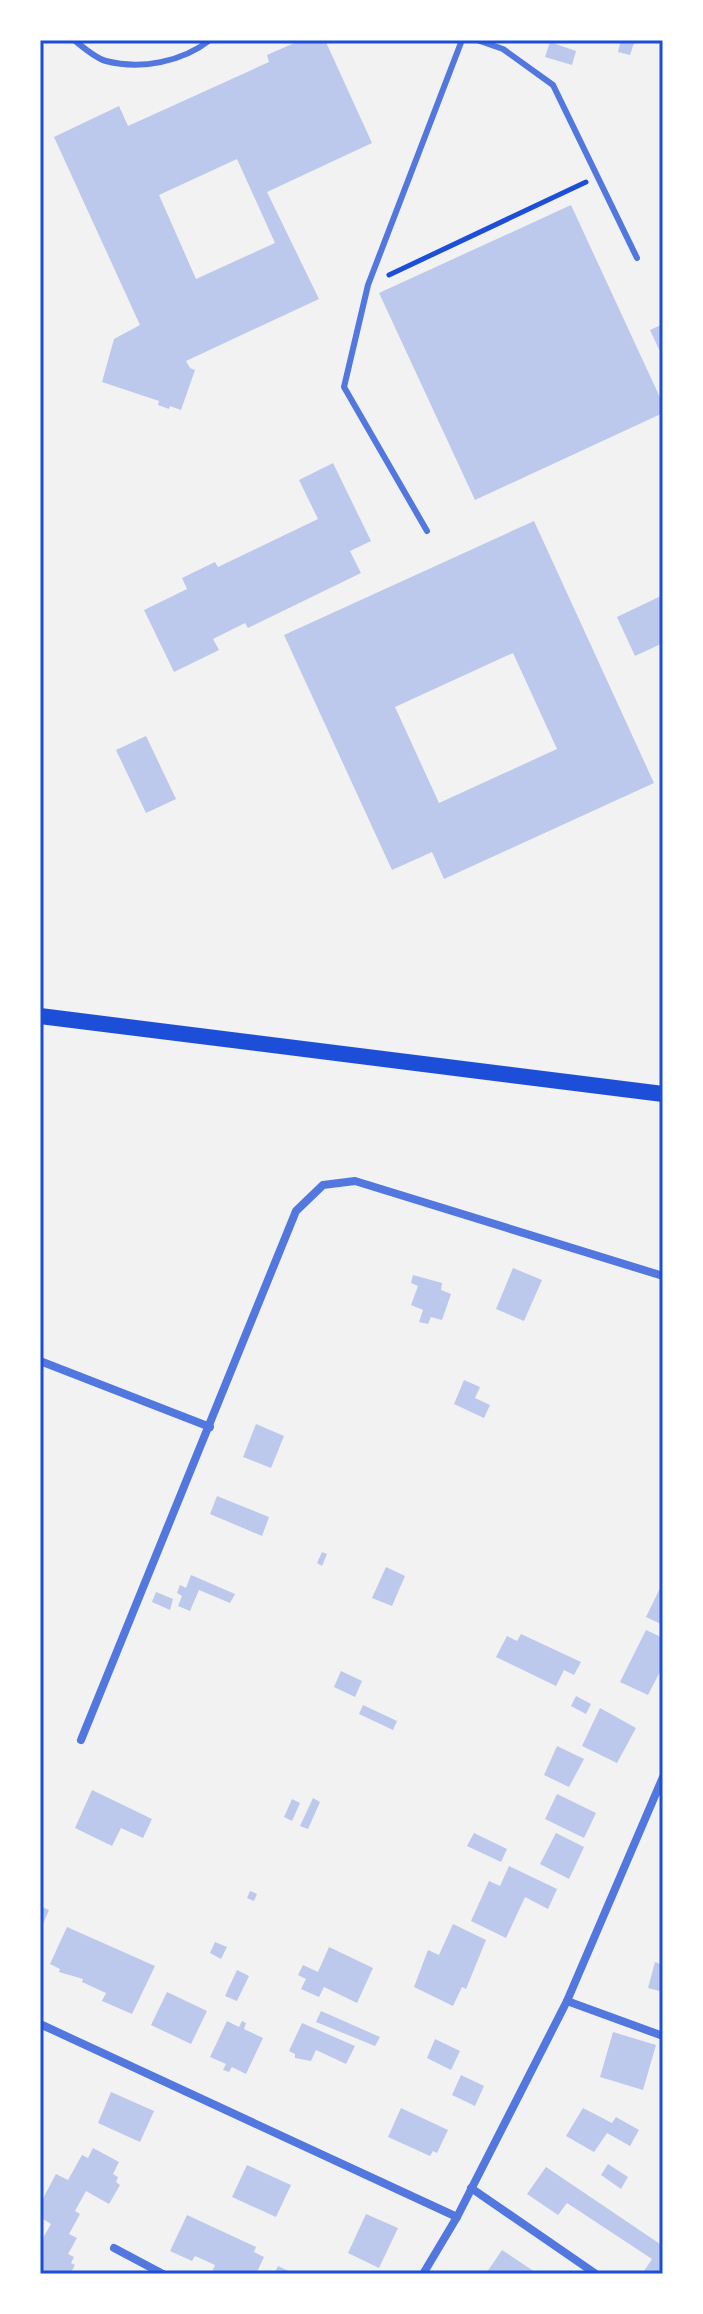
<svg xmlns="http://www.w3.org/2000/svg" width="703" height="2314" font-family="Helvetica,sans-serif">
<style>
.building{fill:#bdc9ec;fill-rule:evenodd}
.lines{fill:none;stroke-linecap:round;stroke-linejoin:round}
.path{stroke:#1d4ed8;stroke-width:5}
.service{stroke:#5277de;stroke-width:6}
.minor{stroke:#5277de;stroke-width:8}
.secondary{stroke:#1d4ed8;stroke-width:16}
.neatline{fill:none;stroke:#1d4ed8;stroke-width:3}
</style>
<rect width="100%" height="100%" fill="#f2f2f2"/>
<g class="building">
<path d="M301,40H325L372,143L267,192L319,299L186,361L190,368L195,370L181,410L170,406L169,409L158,405L159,401L102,382L114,339L140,325L54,137L119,106L128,126L269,62L267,55ZM237,159L275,243L196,279L159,195Z"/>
<path d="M621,40H635L630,55L618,52Z"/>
<path d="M550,42L576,51L572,65L545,57Z"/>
<path d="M571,205L663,404V413L475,500L379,293Z"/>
<path d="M663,324V358L650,330Z"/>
<path d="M333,463L371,541L350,551L361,573L248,628L245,623L213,639L219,650L174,672L144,610L187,589L182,578L215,562L218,567L318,519L299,480Z"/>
<path d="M534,521L654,783L444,879L432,852L392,870L284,635ZM513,653L557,749L439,803L395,707Z"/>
<path d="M663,595V643L635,656L617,617Z"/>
<path d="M146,736L176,799L146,813L116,750Z"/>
<path d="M513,1268L542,1280L524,1321L496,1309Z"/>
<path d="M413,1275L442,1283L441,1290L451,1294L442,1320L431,1317L428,1324L419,1322L423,1310L411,1305L418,1286L411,1283Z"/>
<path d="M464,1380L480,1387L475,1398L490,1405L484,1418L454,1404Z"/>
<path d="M256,1424L284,1436L271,1468L243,1457Z"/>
<path d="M217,1496L269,1517L262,1536L210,1514Z"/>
<path d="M322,1552L327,1554L322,1566L317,1563Z"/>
<path d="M386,1567L405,1576L392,1606L372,1598Z"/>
<path d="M191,1575L235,1594L230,1603L199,1590L190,1611L178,1606L182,1596L177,1593L180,1585L186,1588Z"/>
<path d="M663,1582V1625L646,1617Z"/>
<path d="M156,1592L173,1599L170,1610L152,1602Z"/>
<path d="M646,1630L663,1638V1666L648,1695L620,1682Z"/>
<path d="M521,1634L581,1662L574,1675L564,1670L556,1686L496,1657L507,1636L517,1641Z"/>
<path d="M341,1671L362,1681L355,1697L334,1687Z"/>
<path d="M576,1696L591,1704L586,1714L571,1706Z"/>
<path d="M363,1705L397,1721L393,1730L359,1714Z"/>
<path d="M600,1708L636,1728L617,1763L582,1746Z"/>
<path d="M557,1746L584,1759L569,1787L544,1775Z"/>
<path d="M92,1790L152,1819L143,1838L121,1828L112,1846L75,1828Z"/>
<path d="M557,1794L596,1813L584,1838L545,1819Z"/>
<path d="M313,1798L320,1802L308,1829L300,1826Z"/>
<path d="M292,1799L300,1803L292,1821L284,1817Z"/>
<path d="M474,1833L507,1849L501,1862L467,1846Z"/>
<path d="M556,1833L584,1847L569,1879L540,1864Z"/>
<path d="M509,1866L557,1889L548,1909L525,1897L506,1938L471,1921L489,1881L500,1886Z"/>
<path d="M250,1891L257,1894L254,1901L247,1898Z"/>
<path d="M40,1906L49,1910L40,1931Z"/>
<path d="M453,1924L486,1940L466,1989L462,1987L453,2006L414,1987L428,1950L439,1955Z"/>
<path d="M67,1927L155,1966L132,2014L102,2001L106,1993L82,1982L83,1979L59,1972L60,1969L50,1964Z"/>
<path d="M215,1942L227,1947L221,1959L210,1953Z"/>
<path d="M329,1947L373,1968L357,2003L324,1987L319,1997L301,1989L306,1979L298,1975L303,1965L318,1972Z"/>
<path d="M655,1962L663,1965V1992L648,1988Z"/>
<path d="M237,1970L249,1976L237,2001L225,1996Z"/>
<path d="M167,1992L207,2011L191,2044L151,2025Z"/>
<path d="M321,2011L380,2037L375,2046L316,2022Z"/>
<path d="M227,2021L239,2027L242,2021L246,2023L244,2029L263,2038L246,2074L232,2067L229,2072L223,2070L226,2064L210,2057Z"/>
<path d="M302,2023L355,2046L346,2064L316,2050L311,2061L295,2058V2054L289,2051Z"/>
<path d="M613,2032L656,2045L643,2090L600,2077Z"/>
<path d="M435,2039L460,2051L451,2070L427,2058Z"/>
<path d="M461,2075L484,2086L475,2106L452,2095Z"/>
<path d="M111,2092L154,2111L140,2142L98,2123Z"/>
<path d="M401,2108L448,2130L437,2153L433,2151L430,2156L388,2137Z"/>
<path d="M583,2108L612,2123L616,2117L639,2130L630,2146L607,2133L594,2152L566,2136Z"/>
<path d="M93,2148L119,2162L113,2174L118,2177L116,2182L120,2185L109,2204L86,2191L75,2211L80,2214L69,2234L77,2238L68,2254L74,2257L71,2263L75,2265L70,2274H47L40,2270V2237L43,2238L51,2224L40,2217V2204L56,2174L68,2180L82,2155L88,2158Z"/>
<path d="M608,2164L628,2177L621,2189L601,2175Z"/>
<path d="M247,2165L291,2185L276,2217L232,2197Z"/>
<path d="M546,2167L663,2246L662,2274H642L652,2259L567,2203L558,2215L527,2194Z"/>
<path d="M366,2214L398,2228L379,2268L348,2253Z"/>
<path d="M187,2215L256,2247L254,2252L264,2257L256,2274H211L215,2265L195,2256L192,2261L170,2251Z"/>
<path d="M502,2250L538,2274L487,2272Z"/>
<path d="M278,2266L295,2274H274Z"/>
</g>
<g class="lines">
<path class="path" d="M389,275L586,182"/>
<g class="service">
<path d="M74,40C83,47 95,58 106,61C141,70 182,62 210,40"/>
<path d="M477,40L503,49L553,85L637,258"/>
<path d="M427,531L344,387L368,285L462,40"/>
</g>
<g class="minor">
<path d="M40,1361L210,1427"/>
<path d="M81,1740L296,1211L323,1185L355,1181L663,1276"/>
<path d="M567,2001L663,2036"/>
<path d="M40,2024L457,2217"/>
<path d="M471,2188L596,2274"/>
<path d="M114,2248L163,2274"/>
<path d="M423,2274L457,2217L567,2001L663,1777"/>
</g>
<path class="secondary" d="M40,1016L663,1094"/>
</g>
<rect width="703" height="2314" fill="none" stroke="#ffffff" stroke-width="84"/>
<rect x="42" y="42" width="619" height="2230" class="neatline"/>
</svg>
